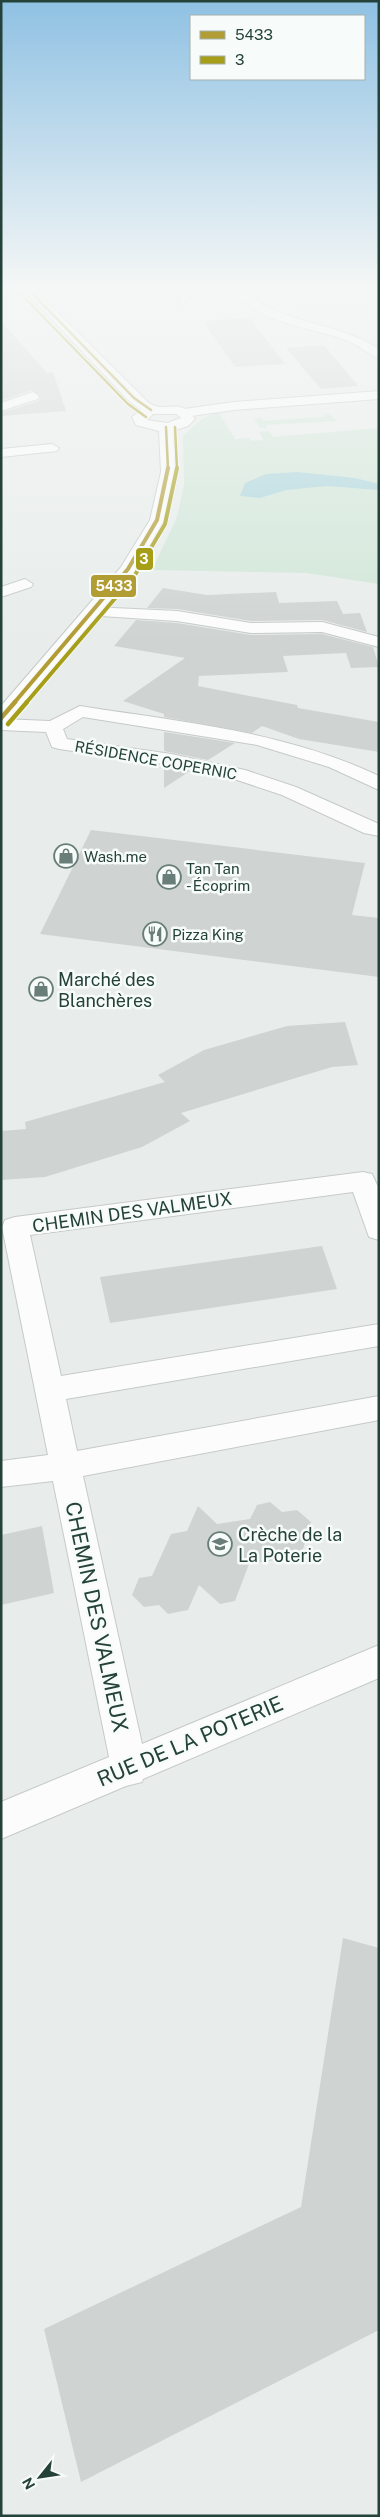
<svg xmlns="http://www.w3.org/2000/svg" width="380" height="2517" font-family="'Public Sans',sans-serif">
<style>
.green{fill:#d1e6d8}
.water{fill:#a9d4db}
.building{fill:#cfd4d2}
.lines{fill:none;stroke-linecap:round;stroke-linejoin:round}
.service-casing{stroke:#c5cac8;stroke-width:3}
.minor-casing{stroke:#c5cac8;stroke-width:2}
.tertiary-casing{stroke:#c5cac8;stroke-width:2}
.service{fill:#fcfcfc;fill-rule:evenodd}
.minor{fill:#fcfcfc;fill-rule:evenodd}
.tertiary{fill:#fcfcfc;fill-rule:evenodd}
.bus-1-far2-casing{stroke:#f7fbf9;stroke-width:4.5}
.bus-1-far1-casing{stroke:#f7fbf9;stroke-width:5.5}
.bus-1-casing{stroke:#f7fbf9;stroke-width:7}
.bus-2-far2-casing{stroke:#f7fbf9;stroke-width:4.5}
.bus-2-far1-casing{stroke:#f7fbf9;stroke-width:5.5}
.bus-2-casing{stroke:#f7fbf9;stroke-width:7}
.bus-1-far2{stroke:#b29c34;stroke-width:2.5}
.bus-1-far1{stroke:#b29c34;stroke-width:4}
.bus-1{stroke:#b29c34;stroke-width:4.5}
.bus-2-far2{stroke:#a79e18;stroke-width:2.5}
.bus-2-far1{stroke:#a79e18;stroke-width:4}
.bus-2{stroke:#a79e18;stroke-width:4.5}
.labels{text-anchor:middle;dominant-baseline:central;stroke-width:5;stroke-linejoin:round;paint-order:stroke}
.far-street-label{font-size:15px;fill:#24423a;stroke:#f7fbf9}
.far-poi-label{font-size:15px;fill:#24423a;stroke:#f7fbf9;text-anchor:start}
.poi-label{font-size:18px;fill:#24423a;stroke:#f7fbf9;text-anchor:start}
.street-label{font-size:18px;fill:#24423a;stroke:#f7fbf9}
.near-street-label{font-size:21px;fill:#24423a;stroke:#f7fbf9}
.line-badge{stroke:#f7fbf9;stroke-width:2}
.badge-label{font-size:14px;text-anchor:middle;font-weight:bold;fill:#fff}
</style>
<rect width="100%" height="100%" fill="#e8edeb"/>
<g class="green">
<path d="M299,287H379V300L365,307L363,318L334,320L282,304Z"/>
<path d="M218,412L235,439L249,438L251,441L264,440L259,432L269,431L273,437L379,428V584L306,573L152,570L177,517L184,485L183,436L202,419Z"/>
<path d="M329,414L337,421L265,425L267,428H261L254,419L261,418L263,421L325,417L324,415Z"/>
</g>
<path class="water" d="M297,472L355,478L379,484V490L327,486L286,490L260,498L240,496L245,483L266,474Z"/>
<g class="building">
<path d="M250,318L285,364L235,367L203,321Z"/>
<path d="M1,321L47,373L53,372L66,411L1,416V413L39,401L41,397L32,390L1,401Z"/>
<path d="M324,345L358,386L321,389L286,348Z"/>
<path d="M163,588L207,595L276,592L279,603L337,601L343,614L360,613L367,632L322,620L251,621L177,609L147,608Z"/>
<path d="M136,620L177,623L251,635L322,634L373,647L379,667L351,668L346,653L283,656L288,672L199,676L198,686L297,705L298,708L379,722V752L299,739L262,726L252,733L164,717V714L123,701L185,658L114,646Z"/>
<path d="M164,732L235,743L208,760L164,751Z"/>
<path d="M164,766L171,767L190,771L164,788Z"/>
<path d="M91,830L365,863L352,915L379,918V977L40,934Z"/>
<path d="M345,1022L358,1065L332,1067L181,1113L190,1121L142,1147L45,1177L1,1180V1131L26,1129L25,1122L165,1082L158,1075L204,1050L287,1026Z"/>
<path d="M322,1246L337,1289L110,1323L100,1277Z"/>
<path d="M270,1502L282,1512L297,1510L311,1522L301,1556L249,1564L235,1601L220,1604L199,1585L188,1610L168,1614L159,1605L144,1607L132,1595L139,1578L152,1576L171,1534L187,1531L198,1506L217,1524L250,1519L257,1505Z"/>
<path d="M42,1526L54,1593L1,1605V1535Z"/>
<path d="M343,1938L379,1948V2330L81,2482L44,2329L301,2207Z"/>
</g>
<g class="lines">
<g class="service-casing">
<path id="service" d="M182,287H188L189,295L182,306L179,304L183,295Z"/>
</g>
<g class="minor-casing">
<g id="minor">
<path d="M230,287H241C278,326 336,320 379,349V358C368,355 359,345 348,341C308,326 256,324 230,287Z"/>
<path d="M379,391V399L234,410L184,417L177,413L184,409L234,402Z"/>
<path d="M33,392L39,396L38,399L1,411V403Z"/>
<path d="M52,444L59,448L57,451L1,457V449Z"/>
<path d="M25,579L33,584L31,587L1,597V587Z"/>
<path d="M92,607L177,611L251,623L322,622L379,637V647L322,632L251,633L177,621L86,615L84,612L86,609Z"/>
<path d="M80,706C181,722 285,731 379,776V790L329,767L257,745L83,717L63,729L67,739L171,754L245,770L296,787L379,824V836L364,833L282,795L231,778L171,765L59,749L52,747L46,732L1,730V719L50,721Z"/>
<path d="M363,1172L372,1174L379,1189V1240L369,1237L353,1192L30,1235L61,1376L379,1324V1346L66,1399L77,1451L379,1396V1420L83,1476L142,1744L379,1645V1678L143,1779L142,1782L126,1786L1,1839V1802L109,1757L53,1481L1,1487V1461L48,1455L2,1227L5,1220L15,1217Z"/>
</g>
</g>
<g class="tertiary-casing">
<path id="tertiary" d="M21,287H32L149,403C165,414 181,396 195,419L188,426L173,431L175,472L164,520L134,572L7,722L1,723V706L121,567L150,520L161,472L159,431L136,425L132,417L141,410L129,401ZM153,414H176L181,418L167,423L147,420Z"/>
</g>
<use href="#service" class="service"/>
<use href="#minor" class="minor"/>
<use href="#tertiary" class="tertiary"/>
<g class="bus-1-far2-casing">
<g id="bus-1-far2">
<path d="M26,287L134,398L151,410"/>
<path d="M166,427L168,469"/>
</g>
</g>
<g class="bus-1-far1-casing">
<path id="bus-1-far1" d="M14,703L128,569L157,520L168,468"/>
</g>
<g class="bus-1-casing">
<path id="bus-1" d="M1,718L15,702"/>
</g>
<g class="bus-2-far2-casing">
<g id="bus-2-far2">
<path d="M20,293L128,404L146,417"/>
<path d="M175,427L177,469"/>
</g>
</g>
<g class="bus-2-far1-casing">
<path id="bus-2-far1" d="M26,703L135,575L165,524L177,468"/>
</g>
<g class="bus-2-casing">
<path id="bus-2" d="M8,724L27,702"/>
</g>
<use href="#bus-1-far2" class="bus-1-far2"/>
<use href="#bus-1-far1" class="bus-1-far1"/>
<use href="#bus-1" class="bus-1"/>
<use href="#bus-2-far2" class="bus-2-far2"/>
<use href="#bus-2-far1" class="bus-2-far1"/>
<use href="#bus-2" class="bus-2"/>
</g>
<linearGradient id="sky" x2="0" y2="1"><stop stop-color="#8fc1e3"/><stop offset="0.45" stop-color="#f5f7f6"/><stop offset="1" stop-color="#f5f7f6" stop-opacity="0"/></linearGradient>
<rect width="380" height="639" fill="url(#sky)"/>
<defs>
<g id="shop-ring" transform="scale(1.25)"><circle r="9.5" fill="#f7fbf9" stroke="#697e78" stroke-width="1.5"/><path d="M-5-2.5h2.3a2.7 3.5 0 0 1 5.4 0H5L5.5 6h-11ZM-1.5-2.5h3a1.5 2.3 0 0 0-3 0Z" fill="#697e78"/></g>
<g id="restaurant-ring" transform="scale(1.25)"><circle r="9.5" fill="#f7fbf9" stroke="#697e78" stroke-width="1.5"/><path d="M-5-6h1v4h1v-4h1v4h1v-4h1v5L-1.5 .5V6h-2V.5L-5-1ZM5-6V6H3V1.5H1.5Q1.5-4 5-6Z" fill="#697e78"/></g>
<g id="school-ring" transform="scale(1.25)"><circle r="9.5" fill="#f7fbf9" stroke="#697e78" stroke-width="1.5"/><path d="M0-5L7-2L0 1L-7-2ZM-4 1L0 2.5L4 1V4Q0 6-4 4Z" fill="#697e78"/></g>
</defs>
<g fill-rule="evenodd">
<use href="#shop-ring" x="66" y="856"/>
<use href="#shop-ring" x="169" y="877"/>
<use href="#restaurant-ring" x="155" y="934"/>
<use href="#shop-ring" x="41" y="989"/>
<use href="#school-ring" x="220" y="1544"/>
</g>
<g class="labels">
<g class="far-street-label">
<text transform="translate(156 760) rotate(10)">RÉSIDENCE COPERNIC</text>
</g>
<g class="far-poi-label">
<text x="84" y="856">Wash.me</text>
<text x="186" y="868">Tan Tan<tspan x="186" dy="17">- Écoprim</tspan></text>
<text x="172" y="934">Pizza King</text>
</g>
<g class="poi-label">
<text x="58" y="979">Marché des<tspan x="58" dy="21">Blanchères</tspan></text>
<text x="238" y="1534">Crèche de la<tspan x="238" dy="21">La Poterie</tspan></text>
</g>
<g class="street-label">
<text transform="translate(132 1212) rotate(-8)">CHEMIN DES VALMEUX</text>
</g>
<g class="near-street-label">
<text transform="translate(97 1617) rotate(78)">CHEMIN DES VALMEUX</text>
<text transform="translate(190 1741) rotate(-23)">RUE DE LA POTERIE</text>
</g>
</g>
<g class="line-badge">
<rect x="135" y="547" width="19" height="24" rx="5" fill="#a79e18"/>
<rect x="90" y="574" width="47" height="24" rx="5" fill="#b29c34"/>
</g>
<g class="badge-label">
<text x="144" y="564">3</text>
<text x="114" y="591">5433</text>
</g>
<rect width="380" height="2517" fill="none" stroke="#24423a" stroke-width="5"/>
<rect x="190" y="15" width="175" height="65" fill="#f7fbf9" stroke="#a3b1ad"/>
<rect x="200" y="31" width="25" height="8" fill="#b29c34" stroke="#a3b1ad"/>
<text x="235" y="40" font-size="15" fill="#24423a">5433</text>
<rect x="200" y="56" width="25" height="8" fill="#a79e18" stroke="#a3b1ad"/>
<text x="235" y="65" font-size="15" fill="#24423a">3</text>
<g transform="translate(40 2477) rotate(240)" stroke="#f7fbf9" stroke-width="4" paint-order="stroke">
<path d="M0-4L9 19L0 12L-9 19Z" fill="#24423a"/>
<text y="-8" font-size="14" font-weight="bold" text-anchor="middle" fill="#24423a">N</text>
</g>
</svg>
